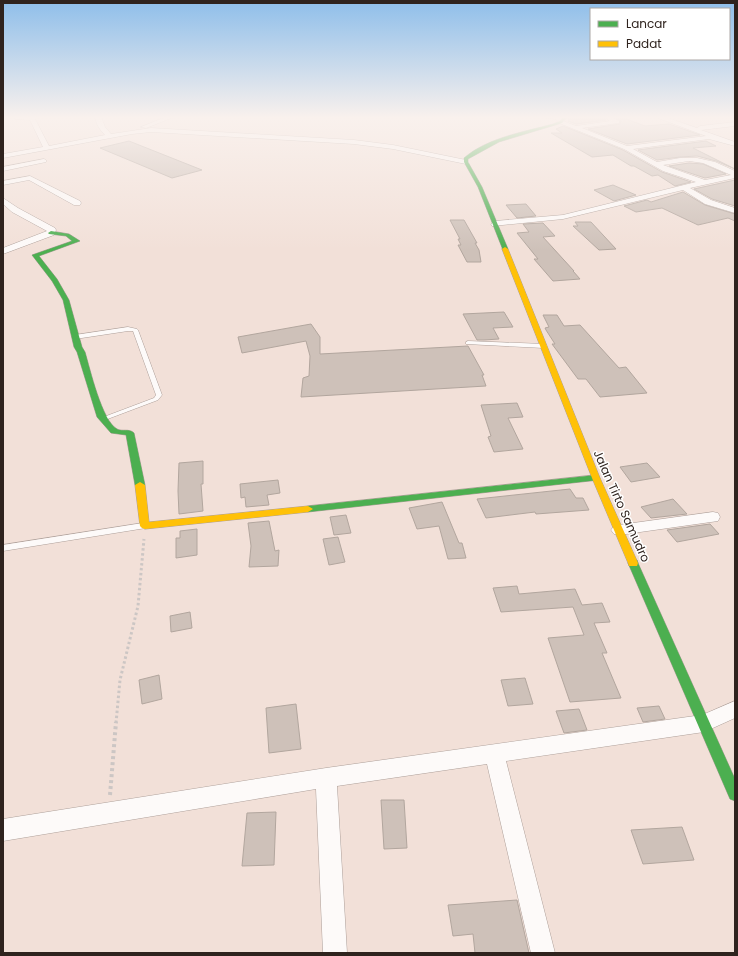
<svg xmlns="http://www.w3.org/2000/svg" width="738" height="956" font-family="Poppins,sans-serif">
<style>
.building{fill:#cec1b9;stroke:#b2a69e}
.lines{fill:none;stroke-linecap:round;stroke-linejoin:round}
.lane-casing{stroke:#ad9f99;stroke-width:1}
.street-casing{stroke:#ad9f99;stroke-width:1}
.fast-casing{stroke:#ad9f99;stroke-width:1}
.slow-casing{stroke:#ad9f99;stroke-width:1}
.path-far1{stroke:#ccc6c4;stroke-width:3;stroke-dasharray:2.5 2.5;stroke-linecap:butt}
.path{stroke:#ccc6c4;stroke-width:4;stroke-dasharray:3 3;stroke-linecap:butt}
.lane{fill:#fdfaf9;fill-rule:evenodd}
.street{fill:#fdfaf9;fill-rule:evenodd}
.fast{fill:#4caf50;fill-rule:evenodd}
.slow{fill:#ffc107;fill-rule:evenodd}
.labels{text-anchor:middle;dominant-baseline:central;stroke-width:3;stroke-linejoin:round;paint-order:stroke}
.street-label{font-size:12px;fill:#2f231e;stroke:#fff}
</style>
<rect width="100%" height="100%" fill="#f2e0d8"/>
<g class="building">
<path d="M570,117H603L606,120L576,124L568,121Z"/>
<path d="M614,117H621L645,126L669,124L700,135L627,144L588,129L620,124V120Z"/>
<path d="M563,126L623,150L662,172L691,182L675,186L658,175L652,176L634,166H631L613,155L592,157L551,133H562L556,129Z"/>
<path d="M129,141L202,170L172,178L100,148Z"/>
<path d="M706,141L716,146L693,148L735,169L716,161L697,156L680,157L657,160L638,150Z"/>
<path d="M689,163L703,164L726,174L705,178L669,166Z"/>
<path d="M735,180V206L712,199L694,189Z"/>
<path d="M613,185L636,195L614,201L594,190Z"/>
<path d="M683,192L705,205L735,214V221L728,218L698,225L662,208L636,212L624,206L647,200L651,202Z"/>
<path d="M526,204L536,216L517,218L506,205Z"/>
<path d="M450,220H464L477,243H475L479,250L481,262H467L458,245H461L458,239H460Z"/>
<path d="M575,222H591L616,249L599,250L573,226H578Z"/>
<path d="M543,223L555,236L543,237L574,271H573L580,279L553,281L534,259H538L517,233L529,232L523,224Z"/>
<path d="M504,312L513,327L493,328L499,339L484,340H477L463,314Z"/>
<path d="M543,315H557L564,326L580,325L619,368L626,367L647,393L600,397L586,379H578L552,344H555L546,330L545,328L549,327Z"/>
<path d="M311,324L320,337V354L468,346L484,375H482L486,386L301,397L303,378L309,376L310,356L306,341L242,353L238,337Z"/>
<path d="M517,403L523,417L508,418L523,449L494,452L488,437L491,436L481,405Z"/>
<path d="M203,461V484H201L203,511L179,514L178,491L179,463Z"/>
<path d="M647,463L660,477L631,482L620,467Z"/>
<path d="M278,480L280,493L267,495L269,505L246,507L245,497L241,498L240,484Z"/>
<path d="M570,489L576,498H583L589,510L536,514L535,512L486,518L477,499Z"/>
<path d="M673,499L687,514L651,518L641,507Z"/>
<path d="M442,502L459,543H462L466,558L448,559L439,526L417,529L409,508Z"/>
<path d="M346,515L351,533L334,535L330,517Z"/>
<path d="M269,521L275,551L279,550L278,566L249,567L251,546L248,523Z"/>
<path d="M710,524L719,534L677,542L667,530Z"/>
<path d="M197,529V555L176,558V538H180V531Z"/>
<path d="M338,537L345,562L329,565L323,539Z"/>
<path d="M517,586L519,594L575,589L582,605L602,603L610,622L594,623L607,653H602L621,698L570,702L548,638L584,635L573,607L501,612L493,588Z"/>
<path d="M190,612L192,628L171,632L170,616Z"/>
<path d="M159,675L162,699L142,704L139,680Z"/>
<path d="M525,678L533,704L508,706L501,680Z"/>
<path d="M296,704L301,749L269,753L266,708Z"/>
<path d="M659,706L665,719L643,722L637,708Z"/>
<path d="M579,709L587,730L564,733L556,711Z"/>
<path d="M381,800H404L407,848L384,849Z"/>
<path d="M276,812L274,865L242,866L247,813Z"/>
<path d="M682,827L694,860L643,864L631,830Z"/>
<path d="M517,900L529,953H475L473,934L453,936L448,905Z"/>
</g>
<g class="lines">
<g class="lane-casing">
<g id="lane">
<path d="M128,327L137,329L138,330L162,395L158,400L105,420H101L100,419L101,418L154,398L156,395L133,331H128L75,339L72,337L75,335Z"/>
<path d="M468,341L544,344L547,346L544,348L466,344V342Z"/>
<path d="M143,523L146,524L147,526L146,528L3,551V545Z"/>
</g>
</g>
<g class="street-casing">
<g id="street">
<path d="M13,117H34L49,146L105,135C100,130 96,124 95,117H101L105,127L111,134L151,128L354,140L393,145L466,160L469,162L466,164L393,149L354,144L151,132L132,134L3,158V154L43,147L30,120L16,119Z"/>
<path d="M166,117H174L146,128L141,127Z"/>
<path d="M543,117L565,118L566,119L563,121L576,126L610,121L604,117H611L619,121V123L582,128L627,146L706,136L658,118L657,117H665L697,128L700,126L735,122V126L701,130L735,142V146L709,139L633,149L657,162L680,158H697L715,162L735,171V178L690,188L711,200L735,208V213L705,204L683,190L563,219L492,226L491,224L495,221L563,215L696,182L663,171L624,149L559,123L558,122L560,120ZM689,161L703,163L731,175L705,180L663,165Z"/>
<path d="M44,159L46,160V162L3,171V167Z"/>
<path d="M30,176L80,201L81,203L80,205H74L29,180L3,185V181Z"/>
<path d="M3,198L18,208L55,228L56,230L54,235L3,254V248L47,231L12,212L3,204Z"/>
<path d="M713,512L718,513L720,517L718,521L619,535L614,534L611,530L614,526L619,525Z"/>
<path d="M735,701V718L704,732L506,761L555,953H531L487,764L337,786L347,953H323L316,789L3,841V819L326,768L702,715Z"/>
</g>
</g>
<g class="fast-casing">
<g id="fast">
<path d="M563,117H567L562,123L499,142L468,159V162L482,187L508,249L503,250L478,187L464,162V158C487,138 523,132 553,124L560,121Z"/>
<path d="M51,231L69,234L80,241L39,256L57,279L69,300L82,347L85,352C90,369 102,421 117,429C122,432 129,428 134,433L145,485L143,487H137L135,485L126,435L111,433L97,417L77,352L74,347L63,300L52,281L32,255L72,241L66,236L49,234L48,233Z"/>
<path d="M596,475L600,478L599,480L308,512L303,509L308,506Z"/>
<path d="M633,559L637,560L638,563L735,779V801L730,799L628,563L629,560Z"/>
</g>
</g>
<g class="slow-casing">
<g id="slow">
<path d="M505,247L508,249L600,478L638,563L637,566H629L628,563L592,478L502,249Z"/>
<path d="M140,482L145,485L149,522L308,506L313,509L308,512L145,529L142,528L140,526L135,485Z"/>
</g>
</g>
<path class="path-far1" d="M116,723L120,680L138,606L144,539"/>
<path class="path" d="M110,795L116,722"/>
<use href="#lane" class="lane"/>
<use href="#street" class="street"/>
<use href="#fast" class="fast"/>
<use href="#slow" class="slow"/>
</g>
<linearGradient id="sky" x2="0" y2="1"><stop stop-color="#8ebeea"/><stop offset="0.47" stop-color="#f9f1ed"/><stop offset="1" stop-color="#f9f1ed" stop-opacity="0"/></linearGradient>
<rect width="738" height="250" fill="url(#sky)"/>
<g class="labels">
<g class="street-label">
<text transform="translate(622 506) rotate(66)">Jalan Tirto Samudro</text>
</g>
</g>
<rect width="738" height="956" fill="none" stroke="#2f231e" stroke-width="8"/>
<rect x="590" y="8" width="140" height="52" fill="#ffffff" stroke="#aca7a5"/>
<rect x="598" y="21" width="20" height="6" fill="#4caf50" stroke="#aca7a5"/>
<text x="626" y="28" font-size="12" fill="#2f231e">Lancar</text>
<rect x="598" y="41" width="20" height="6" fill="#ffc107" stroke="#aca7a5"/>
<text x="626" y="48" font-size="12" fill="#2f231e">Padat</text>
</svg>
